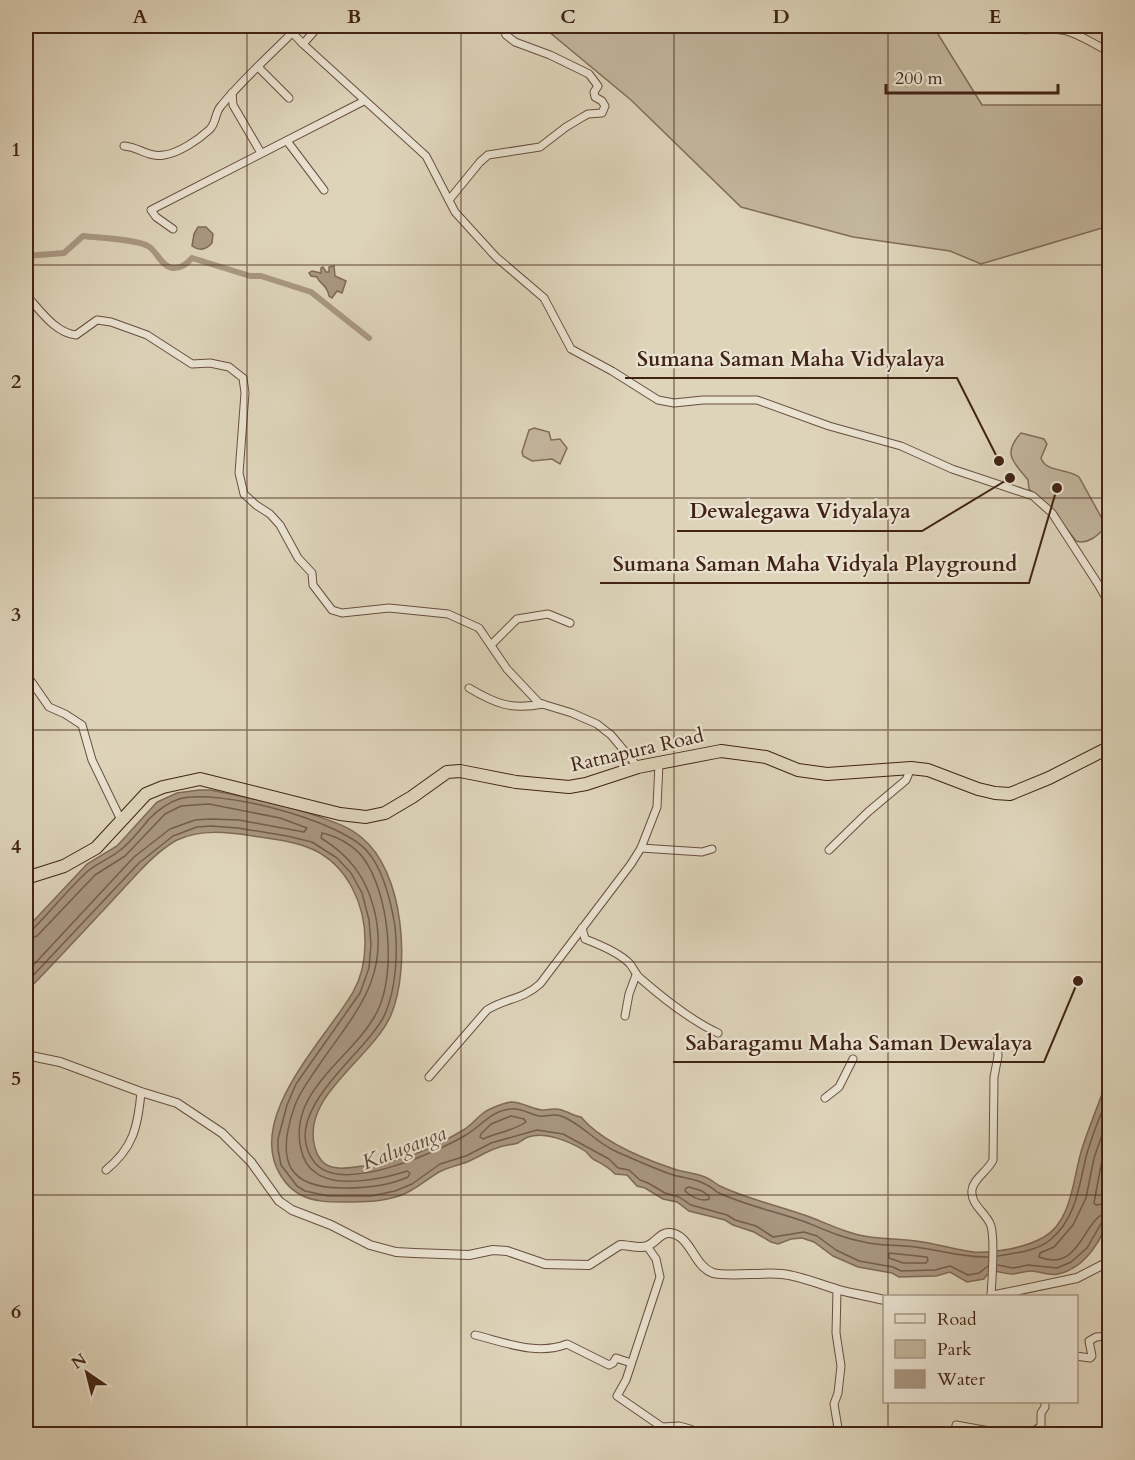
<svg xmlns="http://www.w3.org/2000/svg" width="1135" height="1460" font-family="Cardo,serif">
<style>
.green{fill:#c3b69e;stroke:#826c59;stroke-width:1.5}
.water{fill:#a99782;stroke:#7f6856;stroke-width:1.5}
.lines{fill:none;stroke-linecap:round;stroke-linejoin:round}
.shore{stroke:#755c4b;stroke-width:1.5}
.canal{stroke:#a99782;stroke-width:6}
.minor-casing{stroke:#684e3e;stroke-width:9}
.tertiary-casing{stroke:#684e3e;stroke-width:10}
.trunk-casing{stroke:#412214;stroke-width:14}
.minor{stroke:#eae3d2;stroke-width:7}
.tertiary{stroke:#eae3d2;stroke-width:8}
.trunk{stroke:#ded4ba;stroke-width:12}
.grid{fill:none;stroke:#412214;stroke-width:1.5;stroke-opacity:0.55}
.labels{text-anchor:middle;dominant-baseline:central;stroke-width:4.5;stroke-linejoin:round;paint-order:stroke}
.street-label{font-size:20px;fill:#412214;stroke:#eae3d2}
.water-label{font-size:21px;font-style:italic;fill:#604535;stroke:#eae3d2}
.leader{fill:none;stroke:#412214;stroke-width:2}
.callout-dot{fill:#412214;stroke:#eae3d2;stroke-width:2}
.callout-label{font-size:21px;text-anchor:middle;font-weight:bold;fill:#412214;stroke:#eae3d2;stroke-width:4.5;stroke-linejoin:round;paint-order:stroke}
.neatline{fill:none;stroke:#412214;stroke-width:2}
.grid-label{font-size:20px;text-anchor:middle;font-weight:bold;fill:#412214}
</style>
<rect width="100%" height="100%" fill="#ded4ba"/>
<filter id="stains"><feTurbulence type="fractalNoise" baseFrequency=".00333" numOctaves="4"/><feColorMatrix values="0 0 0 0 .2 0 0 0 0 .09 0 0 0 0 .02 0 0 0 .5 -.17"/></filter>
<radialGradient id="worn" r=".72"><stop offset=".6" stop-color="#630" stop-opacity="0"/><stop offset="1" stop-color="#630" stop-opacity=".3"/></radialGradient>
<g class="green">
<path d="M542,26H933L982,105H1109V226L981,264L950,251L853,237L741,207L631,100Z"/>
<path d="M534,428L549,432L551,440L560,439L567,448L560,464L552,459L532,461L523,456L522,452L529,430Z"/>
<path d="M1021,433L1044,439L1047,444L1041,458C1046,473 1068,468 1079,477L1105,524L1106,527C1098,535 1088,545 1076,541L1051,508L1029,489L1028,480C1015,463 1001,455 1021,433Z"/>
</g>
<g class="water">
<path d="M198,227H206L213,234L212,243C206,250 199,251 192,246L194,234Z"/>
<path d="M334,266L335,276L346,281L342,293L337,291L332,298L329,296C327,284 320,285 317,277L311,276L309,273L312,271L321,273V268L323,267L326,272H329V267Z"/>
<path d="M199,790H210C249,798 283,804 320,817C334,822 349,827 361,837C404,871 411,967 391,1015C372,1059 300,1096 315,1148C317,1156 323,1165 332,1167C342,1170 353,1167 363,1166C375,1164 388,1162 399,1159C421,1153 445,1141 465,1129C471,1125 476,1119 482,1114C488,1109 503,1103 511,1102C522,1102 532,1109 542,1110C549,1110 557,1107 564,1111C571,1113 573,1116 581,1117C601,1141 644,1159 674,1169C685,1173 699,1173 709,1179C713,1181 716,1184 720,1186C749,1200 781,1206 810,1217C830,1225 849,1234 870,1237C885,1239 901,1239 916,1241C935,1243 954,1250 974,1252C995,1253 1025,1248 1044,1237C1072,1221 1073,1179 1081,1152C1089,1126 1100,1101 1109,1075V1213C1104,1238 1086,1268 1058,1274C1050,1276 1039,1271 1031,1271C1024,1271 1018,1274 1012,1274C1000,1274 992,1266 984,1279L967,1282L950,1272L936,1276L899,1277L892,1273L858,1267L833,1256L814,1242L802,1238L791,1239L778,1244L771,1242L754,1232L733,1225L725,1220L689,1211L677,1202L663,1199L645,1188L637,1186L627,1175L615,1174C608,1166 602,1164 593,1159C590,1157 588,1153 585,1151C571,1142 545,1131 528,1137C525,1138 520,1142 518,1143C512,1145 504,1145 497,1148C487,1151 477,1158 467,1162C459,1165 449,1167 441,1171C426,1179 415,1191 399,1196C381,1202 362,1202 344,1202C330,1202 314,1202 301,1195C293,1191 286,1184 281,1176C244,1118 326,1039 353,992C361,978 365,960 365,944C366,906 348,865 312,849C294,841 272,839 253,836C227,832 201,829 177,840C162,848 146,864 135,876C99,915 63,954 26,992V929L87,864L117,846L157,802L177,793Z"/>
</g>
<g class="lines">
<g class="shore">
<path d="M322,833C337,836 355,846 364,859C389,894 397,973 377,1012C354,1058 287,1090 301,1149C303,1158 307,1167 315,1172C335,1189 383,1179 407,1171L410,1173L408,1177C388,1186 368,1188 346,1188C287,1189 276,1161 294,1108C299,1092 310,1079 319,1065C355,1013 391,977 374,909C366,877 349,855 321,838Z"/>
<path d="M26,932L32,930C51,911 68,889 88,871C97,863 109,859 119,851C130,843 140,830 149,819C158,810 167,803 179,799C218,788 340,820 367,851C384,870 391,902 395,926C398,953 396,989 385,1014C367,1054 275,1113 315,1163C342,1195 437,1152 466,1135C481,1126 491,1111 510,1109C520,1107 529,1114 539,1116C546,1117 554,1113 561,1116C581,1123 595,1142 615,1151C633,1159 651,1167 670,1174C681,1178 694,1178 705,1184C710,1186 713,1189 717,1192C746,1206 779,1212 808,1223C827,1231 843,1238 864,1242C881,1246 898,1245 915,1247C940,1250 963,1258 988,1257"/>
<path d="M26,940L37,936L95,875L125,856L165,814L181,806L209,804L280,818L307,828L304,832L239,820L210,819L195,820L170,829L134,857L26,973"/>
<path d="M26,983L139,863L173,836L197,827L211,826L238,828L287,836L312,842L337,858L351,873L362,893L369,920L371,944L369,968L360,993L296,1084L287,1105L278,1139V1149L281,1165L297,1186L305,1191L328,1196H371L395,1191L412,1184L440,1164L466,1156L491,1143L537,1130L563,1134L609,1159L618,1168L629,1170L640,1180L648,1183L665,1193L679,1197L691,1205L727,1215L735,1220L756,1226L773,1237L804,1232L817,1236L836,1250L859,1261L893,1267L901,1271L935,1270L950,1266L968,1275L979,1273L988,1266"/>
<path d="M1110,1112L1094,1158L1086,1198L1073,1225L1054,1247L1040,1253L1039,1257C1082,1274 1083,1214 1110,1212"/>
<path d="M511,1116L524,1119L526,1122C513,1131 498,1132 483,1139L480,1137L481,1134L491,1124Z"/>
<path d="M1110,1138L1102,1160L1094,1203L1096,1205L1110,1203"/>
<path d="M689,1187L702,1191L709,1196V1199C701,1202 692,1197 685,1191L686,1188Z"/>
<path d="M889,1253L927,1257L928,1260L926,1263H903L889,1258Z"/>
<path d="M998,1256C1015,1253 1037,1251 1050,1240C1076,1219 1079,1186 1086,1157C1092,1135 1101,1113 1110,1092"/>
<path d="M998,1265L1013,1268L1028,1265L1057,1268L1071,1262L1087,1248L1102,1222L1110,1220"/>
</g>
<path class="canal" d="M26,256L64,253L83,236C98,238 137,239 148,246C157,251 161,266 172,268C181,269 187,264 192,258L250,276H261L311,292L369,338"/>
<g class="minor-casing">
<g id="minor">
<path d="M286,26L303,44L426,156L455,212L496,257L544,298L571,349L612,371L658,400L674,403L703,400H757L829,426L901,446L952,469L1033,496L1052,513L1098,584L1110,605"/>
<path d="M1005,26C1024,34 1042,26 1062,30C1077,32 1095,45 1110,52"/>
<path d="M303,44L319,26"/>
<path d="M258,67L289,98"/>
<path d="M232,93L233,105L261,153"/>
<path d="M287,141L324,190"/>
<path d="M124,146C139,147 149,158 164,155C179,153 198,140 209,130C217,123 214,114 221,106C242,80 268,57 292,33"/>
<path d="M449,200L480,162L488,155L540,147L566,127L581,118L588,114L602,113L605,106L602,101L595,97L594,92L598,86L589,74L550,55L515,42L506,35L502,26"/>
<path d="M173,229L156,217L151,210L364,101"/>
<path d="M26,295C40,310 55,333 76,335L97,320L111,322L147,335L192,364L210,363L229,367L243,378L245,393L239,473L244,494L256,505L270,514L280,525L298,558L312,573L313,585L332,610L342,613L389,608L448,614L479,628L507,669L539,703L572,713L597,724L611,735L638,767"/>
<path d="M491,645L517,619L548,614L570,623"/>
<path d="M26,674L49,707L65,714L82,725L92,760L121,820"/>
<path d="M469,688C496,704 511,710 543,704"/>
<path d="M641,848L702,852L712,849"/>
<path d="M829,850L868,812L906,780L911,768"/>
<path d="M582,928L585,939C598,944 621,954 630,964C634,969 636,975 641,979C664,999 690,1020 718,1033"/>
<path d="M625,1016L629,994L636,975"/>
<path d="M429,1077L487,1010C506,998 522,1000 540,984L631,864L641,848L657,807L659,763"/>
<path d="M825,1098L839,1087L853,1059"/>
<path d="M106,1170C133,1148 138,1127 141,1092"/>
<path d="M647,1246L656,1259L660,1277L626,1380L617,1396L662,1427L679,1426L690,1429L701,1434"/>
<path d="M837,1290L836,1333L841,1366L838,1393L834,1404L839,1434"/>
<path d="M991,1296C992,1280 995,1240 991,1226C987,1213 970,1205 972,1190C973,1179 988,1171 993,1160L994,1077L998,1056L997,1040"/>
<path d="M475,1335C504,1342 537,1356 567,1344L609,1365L613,1363L616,1358L631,1363"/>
<path d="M1076,1356L1090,1358L1092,1356L1089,1341L1096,1337L1110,1336"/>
<path d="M956,1425L1006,1434"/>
<path d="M1030,1434L1041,1426V1413L1045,1407V1402"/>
</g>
</g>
<g class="tertiary-casing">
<g id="tertiary">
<path d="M26,1055L60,1062L141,1092L177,1103L222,1133L251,1162L279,1201L292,1210L331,1225L370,1245L396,1252L414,1253L469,1255L493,1250L507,1251L545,1264L589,1265L620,1245C629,1245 639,1249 647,1246C656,1243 660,1232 670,1233C691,1235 693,1266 713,1273C728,1277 763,1272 782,1274C801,1276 821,1285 839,1290C854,1294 869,1296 884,1300"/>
<path d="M991,1296L1077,1278L1110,1261"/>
</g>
</g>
<g class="trunk-casing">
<path id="trunk" d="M26,878L64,866L96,848L146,794L163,787L200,779L340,814L366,817L385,813L412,797L447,772L460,771L516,782L569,787L586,784L638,767L721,751L766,757L798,770L827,774L911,768L928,770L978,789L995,793L1010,794L1049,778L1110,747"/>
</g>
<use href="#minor" class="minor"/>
<use href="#tertiary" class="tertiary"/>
<use href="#trunk" class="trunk"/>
</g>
<path class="grid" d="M247,26V1434M461,26V1434M674,26V1434M888,26V1296M26,265H1110M26,498H1110M26,730H1110M26,962H1110M26,1195H1110M888,1402V1434"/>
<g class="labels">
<g class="street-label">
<text transform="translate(637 750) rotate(-13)">Ratnapura Road</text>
</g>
<g class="water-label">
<text transform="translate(404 1148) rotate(-21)">Kaluganga</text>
</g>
</g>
<path class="leader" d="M999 461L957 378H625M1010 478L922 531H677M1057 488L1029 583H600M1078 981L1044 1062H673"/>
<g class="callout-dot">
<circle cx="999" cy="461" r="6"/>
<circle cx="1010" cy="478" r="6"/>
<circle cx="1057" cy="488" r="6"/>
<circle cx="1078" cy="981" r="6"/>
</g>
<g class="callout-label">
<text x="791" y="366">Sumana Saman Maha Vidyalaya</text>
<text x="800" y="518">Dewalegawa Vidyalaya</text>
<text x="815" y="571">Sumana Saman Maha Vidyala Playground</text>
<text x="859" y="1050">Sabaragamu Maha Saman Dewalaya</text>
</g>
<rect width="1135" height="1460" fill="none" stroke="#ded4ba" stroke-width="66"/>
<rect x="883" y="1295" width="195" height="108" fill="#eae3d2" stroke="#a69686" stroke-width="1.5"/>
<rect x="895" y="1314" width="30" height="9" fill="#eae3d2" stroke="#a69686" stroke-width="1.5"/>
<text x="937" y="1325" font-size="18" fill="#412214">Road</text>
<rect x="895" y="1340" width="30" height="18" fill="#c3b69e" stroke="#a69686" stroke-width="1.5"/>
<text x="937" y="1355" font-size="18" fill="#412214">Park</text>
<rect x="895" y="1370" width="30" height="18" fill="#a99782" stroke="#a69686" stroke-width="1.5"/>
<text x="937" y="1385" font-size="18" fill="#412214">Water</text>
<g transform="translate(87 1373) rotate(325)" stroke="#eae3d2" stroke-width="4.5" paint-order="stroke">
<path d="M0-4.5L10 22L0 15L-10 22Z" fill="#412214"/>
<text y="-9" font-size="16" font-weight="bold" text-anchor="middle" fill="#412214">N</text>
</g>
<path d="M886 84v9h172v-9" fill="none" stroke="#412214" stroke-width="3"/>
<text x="895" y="84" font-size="18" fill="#412214" stroke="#eae3d2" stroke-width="4.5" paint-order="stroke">200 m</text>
<rect x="33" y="33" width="1069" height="1394" class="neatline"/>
<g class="grid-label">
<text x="140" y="23">A</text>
<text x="354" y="23">B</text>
<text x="568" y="23">C</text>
<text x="781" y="23">D</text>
<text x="995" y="23">E</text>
<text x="16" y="156">1</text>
<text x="16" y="388">2</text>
<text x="16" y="621">3</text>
<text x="16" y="853">4</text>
<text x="16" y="1085">5</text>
<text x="16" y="1318">6</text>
</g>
<rect width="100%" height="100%" filter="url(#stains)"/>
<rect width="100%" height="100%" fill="url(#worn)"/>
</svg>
